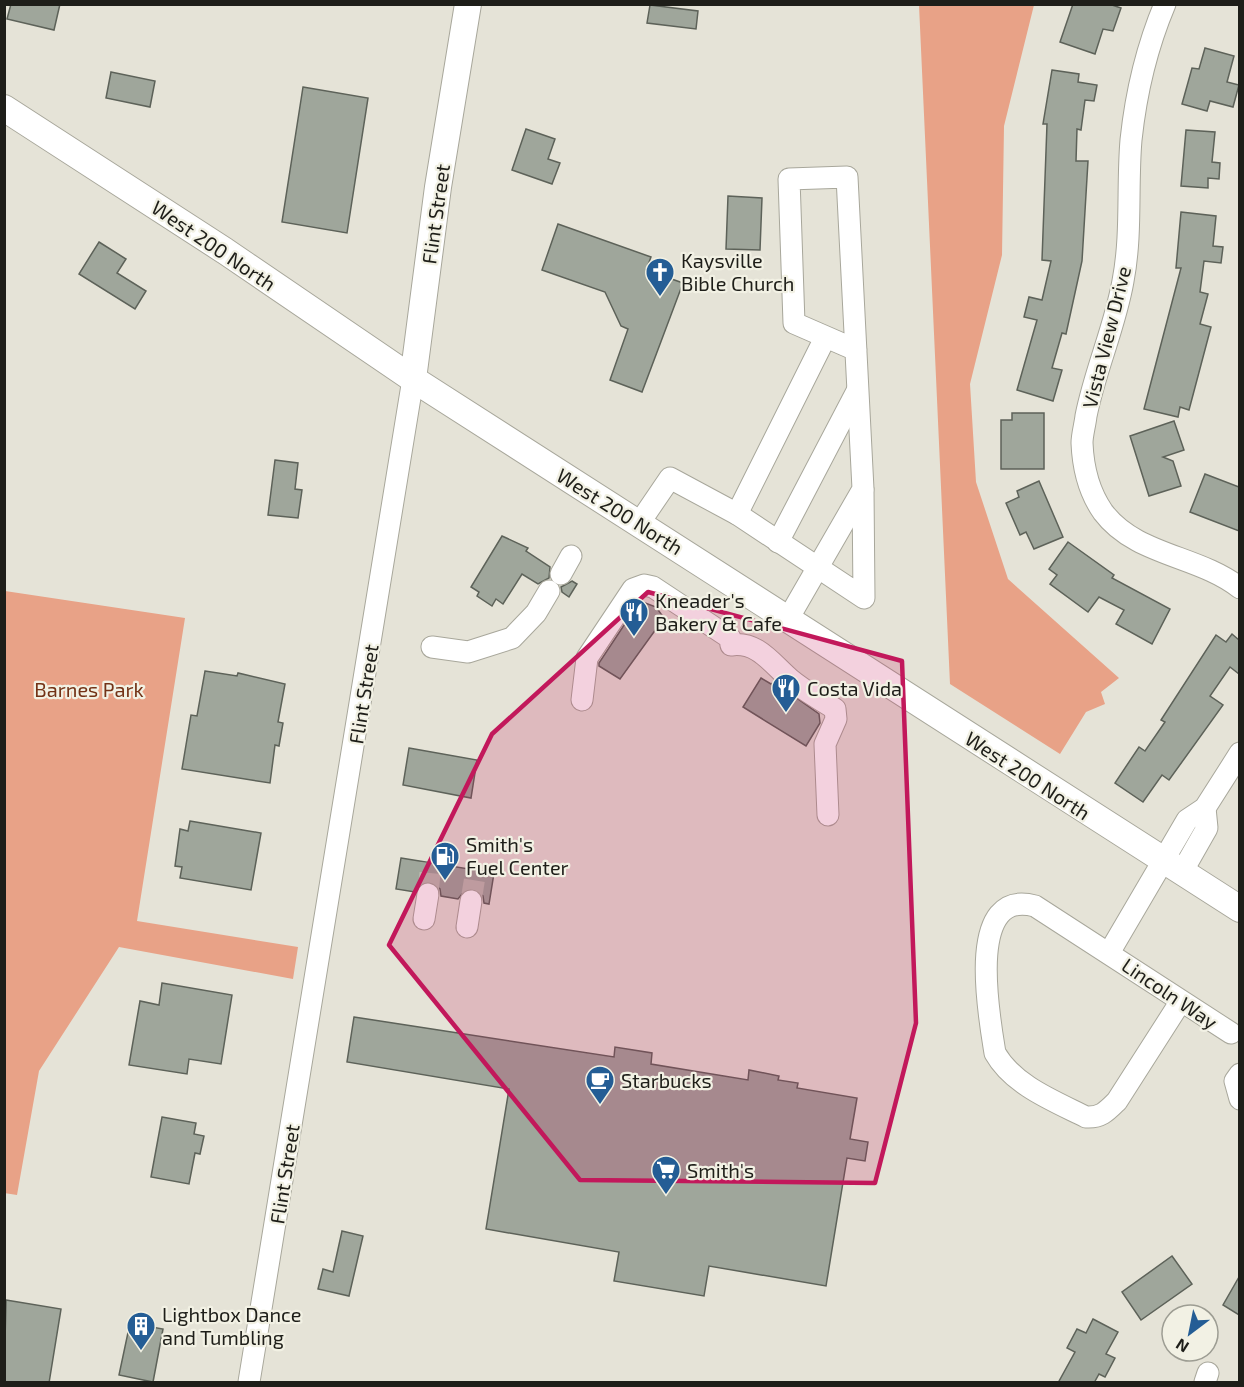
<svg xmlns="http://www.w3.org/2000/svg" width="1244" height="1387" font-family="'Exo 2',sans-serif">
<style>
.green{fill:#e8a287}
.building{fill:#9fa69b;stroke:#5d6259;stroke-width:1.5}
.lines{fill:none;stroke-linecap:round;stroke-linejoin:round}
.minor-tunnel{stroke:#bdbcb1;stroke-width:21;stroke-dasharray:21 10;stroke-linecap:butt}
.minor-casing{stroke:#a8a79b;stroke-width:23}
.major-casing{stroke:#a8a79b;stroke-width:28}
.minor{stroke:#fff;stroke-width:21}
.major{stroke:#fff;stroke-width:26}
.marked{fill:#c2185b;fill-opacity:0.2;stroke:#c2185b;stroke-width:4.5;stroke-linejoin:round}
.labels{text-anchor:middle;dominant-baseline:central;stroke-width:4.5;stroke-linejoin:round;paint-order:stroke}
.street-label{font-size:20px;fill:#1e1e19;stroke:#f2f1e4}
.poi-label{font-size:20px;fill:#1e1e19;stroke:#f2f1e4;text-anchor:start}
.park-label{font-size:20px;fill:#733216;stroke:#f2f1e4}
</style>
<rect width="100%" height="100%" fill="#e5e3d7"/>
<g class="green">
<path d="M919,5H1034L1004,126L1002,255L970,384L976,482L1008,579L1119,678L1101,692L1105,704L1086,712L1060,754L950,684Z"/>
<path d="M5,591L185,618L137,921L298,947L293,979L119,947L39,1071L17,1195L4,1193Z"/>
</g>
<g class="building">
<path d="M11,4H60L54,30L7,19Z"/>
<path d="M1073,4H1109L1121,8L1113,31L1103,29L1095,54L1060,42Z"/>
<path d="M650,5L698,11L696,29L647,23Z"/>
<path d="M1205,48L1234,56L1227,82L1239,85L1233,107L1210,101L1207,111L1182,104L1192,68L1199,69Z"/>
<path d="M1052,70L1079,74L1078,82L1097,85L1094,101L1085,100L1081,130L1077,129L1076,161H1088L1082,261L1066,334L1062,333L1052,368L1062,370L1053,401L1017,390L1037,320L1024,317L1029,297L1042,300L1051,261L1042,260L1047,124H1043Z"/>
<path d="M111,72L155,81L150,107L106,98Z"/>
<path d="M303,87L368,98L347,233L282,222Z"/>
<path d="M526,129L555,139L548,159L560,163L552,184L512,170Z"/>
<path d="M1186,130L1215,132L1212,162L1220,163L1219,179L1208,178V188L1181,186Z"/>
<path d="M728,196L762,198L760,250L726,249Z"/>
<path d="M1181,212L1216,216L1213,246L1223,247L1221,263L1204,261L1200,292L1208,294L1200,324L1211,327L1189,410L1180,407L1178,417L1144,409L1181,268H1176Z"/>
<path d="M558,224L651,257L646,270L683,283L642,392L610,380L628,329L621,326L605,292L542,270Z"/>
<path d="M99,242L126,259L117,273L146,291L135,309L79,274Z"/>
<path d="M1012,413H1044V469H1001V420H1012Z"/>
<path d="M1174,421L1184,450L1163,457L1173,461L1181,486L1149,496L1130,436Z"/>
<path d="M275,460L298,463L295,489L302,490L298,518L268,515Z"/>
<path d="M1205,474L1239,487V531L1190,512Z"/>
<path d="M1039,481L1063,537L1034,549L1026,532L1020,535L1006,503L1019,497L1017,491Z"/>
<path d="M502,536L528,548L526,551L550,567L549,578L538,584L522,574L503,604L496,599L492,606L477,596L479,592L471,587Z"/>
<path d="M1068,542L1114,575L1112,578L1170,609L1152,644L1116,624L1124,610L1099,597L1088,612L1050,584L1057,575L1049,569Z"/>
<path d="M572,581L577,584L569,597L562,592L561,587Z"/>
<path d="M640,601L656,607L664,618L620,679L599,666V663Z"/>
<path d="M1232,634L1239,640V674L1230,667L1210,696L1223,705L1169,780L1162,775L1143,802L1115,783L1139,747L1145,751L1165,722L1161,720L1216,635L1226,642Z"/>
<path d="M205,671L237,676L238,673L285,684L278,722L283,723L279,746L275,745L270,783L182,769L191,715L197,716Z"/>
<path d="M761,678L771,684L774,682L819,714L820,723L806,746L743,707Z"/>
<path d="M409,748L477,760L471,798L403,785Z"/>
<path d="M190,821L261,833L251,890L180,878L182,867L175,866L180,829L188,831Z"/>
<path d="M401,858L494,873L489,904L484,903L483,896L474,889H466L458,899L441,896L440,889L431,882H423L415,892L396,889Z"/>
<path d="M162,983L232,995L221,1064L189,1059L187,1074L129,1065L140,1001L159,1005Z"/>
<path d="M354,1017L614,1057L615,1047L652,1053L651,1064L748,1080L749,1070L779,1076L778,1080L798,1083L797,1088L857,1098L850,1139L868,1142L865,1161L847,1158L826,1286L709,1266L704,1296L614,1281L619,1252L486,1229L509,1089L347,1062Z"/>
<path d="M162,1117L196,1123L194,1134L204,1136L200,1154L195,1153L189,1184L151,1177Z"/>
<path d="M342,1231L363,1236L349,1296L318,1289L323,1269L333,1272Z"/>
<path d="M1172,1256L1192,1284L1141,1320L1122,1292Z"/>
<path d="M1239,1277V1315L1223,1305Z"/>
<path d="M6,1300L61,1309L49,1383H4Z"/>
<path d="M1093,1319L1118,1332L1106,1354L1115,1358L1105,1377L1099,1374L1094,1383H1058L1075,1352L1067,1348L1077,1329L1086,1333Z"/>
<path d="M130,1323L163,1329L153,1382L119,1375Z"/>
</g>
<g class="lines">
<g class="minor-tunnel">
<path d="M428,894L431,863"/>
<path d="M471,901L476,870"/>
</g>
<g class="minor-casing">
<g id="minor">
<path d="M1165,4C1146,49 1136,93 1131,140C1127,187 1132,234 1123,281C1115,327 1095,370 1086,416C1085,425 1082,435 1082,443C1083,467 1089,492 1103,512C1136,556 1198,555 1240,588"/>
<path d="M737,514L864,598L863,490"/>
<path d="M640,522L670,478L737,514L825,338"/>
<path d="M778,542L857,391"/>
<path d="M561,574L571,556"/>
<path d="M788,619L863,489L847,177L789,179L794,323L856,350"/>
<path d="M432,647L468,652L512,638L536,613L549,591"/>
<path d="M582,700L587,658L633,589L644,585L653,587L730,638L731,645C758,641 772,664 790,679C804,691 820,699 835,709L836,719L825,744L828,815"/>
<path d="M1182,872L1207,828L1205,808"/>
<path d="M424,919L428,894"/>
<path d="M467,927L471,901"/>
<path d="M1109,953L1187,820L1205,808L1240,753"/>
<path d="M1181,1001L1117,1101C1107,1111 1101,1118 1086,1117C1054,1101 1013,1085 995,1053C989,1016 965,887 1035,906L1231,1033"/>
<path d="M1240,1074L1235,1081L1240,1099"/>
<path d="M249,1382L413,379"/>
<path d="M1205,1382L1208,1373"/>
</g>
</g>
<g class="major-casing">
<g id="major">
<path d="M4,108L225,251L413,379L1240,909"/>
<path d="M413,379L438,187L468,4"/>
</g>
</g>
<use href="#minor" class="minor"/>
<use href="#major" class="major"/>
</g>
<path class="marked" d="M648,592L902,661L916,1023L875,1183L580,1180L389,945L492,734Z"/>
<defs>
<g id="church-pin" transform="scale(1.5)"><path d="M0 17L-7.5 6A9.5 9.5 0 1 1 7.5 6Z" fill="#245d95" stroke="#f2f1e4"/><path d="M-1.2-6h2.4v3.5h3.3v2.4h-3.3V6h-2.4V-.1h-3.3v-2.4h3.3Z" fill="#fff"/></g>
<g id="restaurant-pin" transform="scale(1.5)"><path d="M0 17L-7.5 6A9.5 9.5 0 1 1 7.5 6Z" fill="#245d95" stroke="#f2f1e4"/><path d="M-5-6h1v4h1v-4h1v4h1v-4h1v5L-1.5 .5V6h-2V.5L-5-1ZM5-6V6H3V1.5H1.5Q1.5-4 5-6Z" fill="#fff"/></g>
<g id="fuel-pin" transform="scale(1.5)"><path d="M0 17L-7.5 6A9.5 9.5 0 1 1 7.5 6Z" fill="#245d95" stroke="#f2f1e4"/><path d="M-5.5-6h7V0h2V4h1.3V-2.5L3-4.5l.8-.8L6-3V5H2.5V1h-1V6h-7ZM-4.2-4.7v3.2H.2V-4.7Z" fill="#fff"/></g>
<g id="cafe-pin" transform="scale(1.5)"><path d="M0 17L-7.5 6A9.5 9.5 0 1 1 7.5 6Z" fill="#245d95" stroke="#f2f1e4"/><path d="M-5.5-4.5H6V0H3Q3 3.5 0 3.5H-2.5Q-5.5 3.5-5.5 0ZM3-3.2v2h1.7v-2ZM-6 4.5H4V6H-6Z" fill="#fff"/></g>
<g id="supermarket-pin" transform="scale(1.5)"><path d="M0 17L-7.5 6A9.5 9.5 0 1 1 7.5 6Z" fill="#245d95" stroke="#f2f1e4"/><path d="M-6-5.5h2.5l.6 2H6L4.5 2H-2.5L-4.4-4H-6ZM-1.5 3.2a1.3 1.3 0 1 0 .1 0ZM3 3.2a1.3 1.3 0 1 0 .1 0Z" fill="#fff"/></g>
<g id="building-pin" transform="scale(1.5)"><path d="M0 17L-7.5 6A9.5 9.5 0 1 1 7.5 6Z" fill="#245d95" stroke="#f2f1e4"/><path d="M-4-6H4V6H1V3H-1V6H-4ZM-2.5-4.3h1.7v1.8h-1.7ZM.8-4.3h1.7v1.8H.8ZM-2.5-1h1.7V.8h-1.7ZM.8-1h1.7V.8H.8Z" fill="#fff"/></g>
</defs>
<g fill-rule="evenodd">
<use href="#church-pin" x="660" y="272"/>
<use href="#restaurant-pin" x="634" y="612"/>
<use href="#restaurant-pin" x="786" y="688"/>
<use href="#fuel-pin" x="445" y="856"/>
<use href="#cafe-pin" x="600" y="1080"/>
<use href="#supermarket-pin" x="666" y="1170"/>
<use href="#building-pin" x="141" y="1326"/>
</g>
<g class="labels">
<g class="street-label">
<text transform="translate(435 214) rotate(-82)">Flint Street</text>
<text transform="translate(214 245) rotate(34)">West 200 North</text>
<text transform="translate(1106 337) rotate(-76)">Vista View Drive</text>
<text transform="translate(620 511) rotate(32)">West 200 North</text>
<text transform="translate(363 694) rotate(-81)">Flint Street</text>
<text transform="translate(1028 775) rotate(33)">West 200 North</text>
<text transform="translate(1170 993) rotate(34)">Lincoln Way</text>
<text transform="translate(284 1174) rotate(-81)">Flint Street</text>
</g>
<g class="poi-label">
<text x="681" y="260">Kaysville<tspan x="681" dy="23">Bible Church</tspan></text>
<text x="655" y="600">Kneader's<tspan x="655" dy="23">Bakery &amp; Cafe</tspan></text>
<text x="807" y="688">Costa Vida</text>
<text x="466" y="844">Smith's<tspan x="466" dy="23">Fuel Center</tspan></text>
<text x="621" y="1080">Starbucks</text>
<text x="687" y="1170">Smith's</text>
<text x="162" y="1314">Lightbox Dance<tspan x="162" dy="23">and Tumbling</tspan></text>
</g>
<g class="park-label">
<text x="89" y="689">Barnes Park</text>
</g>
</g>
<rect width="1244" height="1387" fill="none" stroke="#1e1e19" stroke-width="12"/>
<g transform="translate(1190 1333) rotate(212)"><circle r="28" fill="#f2f1e4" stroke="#9d9d93" stroke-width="1.5"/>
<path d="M0-4.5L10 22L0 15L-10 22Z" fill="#245d95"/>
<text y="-9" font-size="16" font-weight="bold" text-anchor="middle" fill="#1e1e19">N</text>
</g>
</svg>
